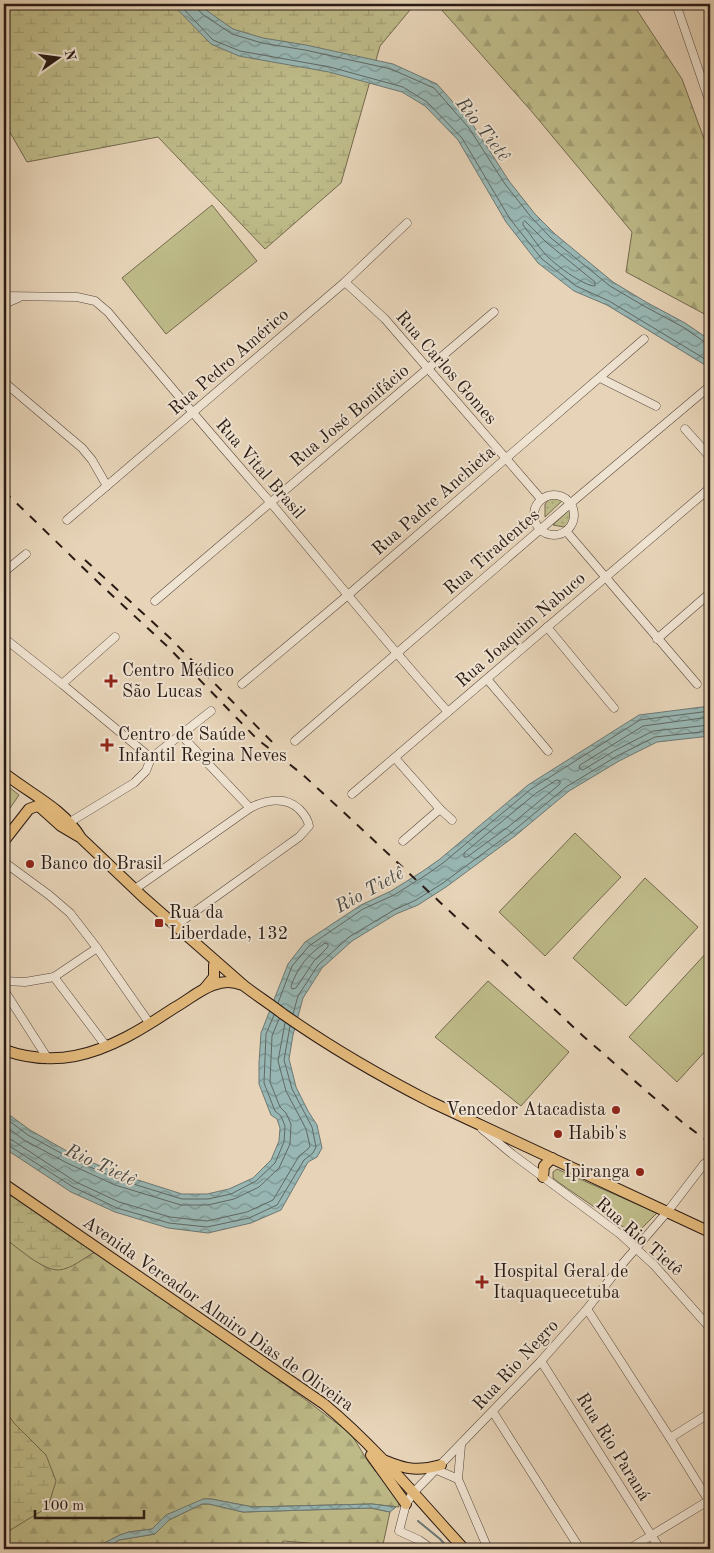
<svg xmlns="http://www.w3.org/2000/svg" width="714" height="1553" font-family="'Old Standard TT',serif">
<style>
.forest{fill:url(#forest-firs);stroke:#746a4e}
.wetland{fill:url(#wetland-marsh);stroke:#746a4e}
.park{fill:#bebb89;stroke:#746a4e}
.garden{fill:url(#garden-dots);stroke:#746a4e}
.water{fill:url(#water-waves);stroke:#6c7874}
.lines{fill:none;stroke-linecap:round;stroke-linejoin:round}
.shore{stroke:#606864;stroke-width:1}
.stream{stroke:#6c7874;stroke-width:2}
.minor-tunnel{stroke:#c1af97;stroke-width:8;stroke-dasharray:8 4;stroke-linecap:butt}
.minor-casing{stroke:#58483d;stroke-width:9}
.major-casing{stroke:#291a14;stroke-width:12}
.minor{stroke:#efe3d1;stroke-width:8}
.major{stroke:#e4ba7c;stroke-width:10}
.rail{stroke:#291a14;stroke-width:2;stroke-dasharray:9 9;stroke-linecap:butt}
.poi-dot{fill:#8f2418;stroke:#efe3d1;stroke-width:2}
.labels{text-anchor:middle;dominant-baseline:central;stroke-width:4;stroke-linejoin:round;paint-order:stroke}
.street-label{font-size:18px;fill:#291a14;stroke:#efe3d1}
.poi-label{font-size:18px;fill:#291a14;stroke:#efe3d1;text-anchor:start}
.water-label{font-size:19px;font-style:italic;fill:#4a4944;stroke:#efe3d1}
</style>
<defs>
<pattern id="forest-firs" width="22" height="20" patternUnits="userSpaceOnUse" patternTransform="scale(1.25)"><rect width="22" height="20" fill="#bebb89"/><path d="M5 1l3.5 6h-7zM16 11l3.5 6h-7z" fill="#a3a075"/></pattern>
<pattern id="wetland-marsh" width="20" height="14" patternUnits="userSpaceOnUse" patternTransform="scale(1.25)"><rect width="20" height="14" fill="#bebb89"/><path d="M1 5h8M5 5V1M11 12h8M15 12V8" fill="none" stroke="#a3a075"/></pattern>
<pattern id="garden-dots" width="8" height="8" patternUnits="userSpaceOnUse" patternTransform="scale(1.25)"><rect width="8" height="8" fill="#bebb89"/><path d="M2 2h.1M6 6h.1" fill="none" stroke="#a3a075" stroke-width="1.8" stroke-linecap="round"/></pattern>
<pattern id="water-waves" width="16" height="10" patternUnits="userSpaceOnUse" patternTransform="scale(1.25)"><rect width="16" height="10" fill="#98b7b4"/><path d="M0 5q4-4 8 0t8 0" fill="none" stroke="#7c9491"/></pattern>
</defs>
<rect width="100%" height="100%" fill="#e7d4b8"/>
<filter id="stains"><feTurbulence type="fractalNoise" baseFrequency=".004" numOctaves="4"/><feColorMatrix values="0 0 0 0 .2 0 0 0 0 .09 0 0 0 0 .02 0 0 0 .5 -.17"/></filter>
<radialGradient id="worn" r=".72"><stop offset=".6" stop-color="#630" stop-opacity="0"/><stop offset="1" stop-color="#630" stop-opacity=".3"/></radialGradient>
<g class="forest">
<path d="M443,4H633L682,79L710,155V317L626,272L632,232L533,113L440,8Z"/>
<path d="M4,1238L45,1267H68L95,1252L286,1385L351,1434L369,1463L398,1499L399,1507L372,1504L253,1507L211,1499H204L152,1529L129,1532L120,1535L95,1548L4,1549Z"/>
<path d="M202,1504H209L243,1512L371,1508L390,1512L382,1549L283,1541L281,1549H105L119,1540L155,1534L169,1520Z"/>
</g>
<g class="wetland">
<path d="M4,4H415L380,46L341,183L265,249L158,137L27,162L4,122Z"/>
<path d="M4,1189L95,1252C84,1258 71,1269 59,1270C43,1271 17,1247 4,1238Z"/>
<path d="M4,1409L14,1423L46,1455L56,1481L48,1507L4,1534Z"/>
</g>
<g class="park">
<path d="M212,205L257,261L166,334L122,278Z"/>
<path d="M4,783L19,795L4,817Z"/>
<path d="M575,833L621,877L545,956L499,912Z"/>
<path d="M645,878L698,927L626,1006L573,958Z"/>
<path d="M708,951L710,954V1046L677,1082L629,1037Z"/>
<path d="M488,981L569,1052L521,1106L435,1037Z"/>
<path d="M557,1169L657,1213L635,1235L558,1182L553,1178V1172Z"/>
</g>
<g class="garden">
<path d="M558,497L565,498L545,517V504L549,499Z"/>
<path d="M572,507C574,516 574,522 564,527L553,525Z"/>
</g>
<g class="water">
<path d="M172,4H200L206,10L233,29L263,38L306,45L393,64L437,84L473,125L509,181L535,214L555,234L613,282L646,302L685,323L710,340V368L607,305L574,291L538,263L506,222L458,140L425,106L402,92L329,72L239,56L211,44Z"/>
<path d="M710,706V736L657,742L619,761L569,791L515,836L446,887L418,905L396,914L352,941L322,968L303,998L293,1035L289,1059L296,1087L308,1111L317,1125L322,1148L317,1157L308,1162L281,1210L251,1223L208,1233L168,1228L115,1212L71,1192L4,1148V1111L30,1130L72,1154L119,1174L182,1194H207L229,1189L253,1178L271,1160L279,1141L280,1128L277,1119L271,1115L259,1084V1063L261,1033L288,964L305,942L361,905L391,891L423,871L440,859L528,785L639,715Z"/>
<path d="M203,1499H211L253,1507L372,1504L396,1507L390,1512L371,1508L243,1512L209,1504H202L169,1520L155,1534L119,1540L105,1549H92L120,1535L129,1532L152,1529L166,1515Z"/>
</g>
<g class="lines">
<g class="shore">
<path d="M179,4L213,40L240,51L330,67L403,87L427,102L462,138L510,219L542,259L576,286L609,301L710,362"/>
<path d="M197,4V8L202,14L232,34L262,43L305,50L391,69L434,88L469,128L505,184L531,217L551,238L610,286L644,306L683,327L706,343H710"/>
<path d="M525,221L547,243L595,282V286C583,286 553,263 545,254C537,245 531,235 523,225V223Z"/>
<path d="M710,717L643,726L580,765L579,768L583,770L614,751L653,731L710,725"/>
<path d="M557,780L560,781V784L508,827L467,857H464V853L535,794Z"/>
<path d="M325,943L328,944V947L314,961L296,988L292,989L291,986C298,967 308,954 325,943Z"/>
<path d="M278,1003L292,966L309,946L363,909L394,895L426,875L443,863L531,789L640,720L710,711"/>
<path d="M293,1014L298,996L318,965L349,937L394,910L416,900L443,883L512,832L566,787L617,756L655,737L710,731"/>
<path d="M4,1117L28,1135L70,1158L117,1179L182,1199H208L231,1194L256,1181L275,1163L284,1142L285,1126L281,1116L275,1111L264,1083L266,1034L274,1015"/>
<path d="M4,1125L24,1140L67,1163L115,1185L181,1205H208L234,1199L259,1187L279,1168L290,1144L291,1124L286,1113L280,1107L270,1082L272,1036L279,1019"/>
<path d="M4,1138L12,1140L76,1182L119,1202L170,1217L207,1221L247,1212L273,1200L299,1156L308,1149L310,1146L306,1129L286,1091L278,1061L285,1023"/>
<path d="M4,1144L8,1145L73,1187L117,1208L169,1223L207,1227L249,1218L277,1205L304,1160L313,1153L316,1147L312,1127L292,1089L284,1060L290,1026"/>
</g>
<path class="stream" d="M418,1521L440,1539L449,1549"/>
<path class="minor-tunnel" d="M704,1164L710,1155"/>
<g class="minor-casing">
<g id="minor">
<path d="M676,4L710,103"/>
<path d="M345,282L385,319L541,499"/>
<path d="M4,296L77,297L95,301L108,312C162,377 216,440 271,503C330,573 387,644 448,712"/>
<path d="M4,304L18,298"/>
<path d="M600,378L656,406"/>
<path d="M4,382L82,448L92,460L107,486"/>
<path d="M685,429L710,457"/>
<circle cx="554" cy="515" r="20"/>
<path d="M67,520L345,282L407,223"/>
<path d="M566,531L697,684"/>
<path d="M4,572L26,554"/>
<path d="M155,601L494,312"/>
<path d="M547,627L614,708"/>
<path d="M4,638L62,684L151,758"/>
<path d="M657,639L710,593"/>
<path d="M487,679L548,751"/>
<path d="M62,684L115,637"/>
<path d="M242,684L348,595L644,339"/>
<path d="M295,741L571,503L710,386"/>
<path d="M395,758L440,809L452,820"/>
<path d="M352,794L710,488"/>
<path d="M70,822L134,783L146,771L151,758L211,711"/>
<path d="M403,841L440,809"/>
<path d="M4,862L49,895L70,913L97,948L150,1024"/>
<path d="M135,889L250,808"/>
<path d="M175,926L299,837L309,826C308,819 304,814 299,809C285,796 265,800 250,808L181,735"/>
<path d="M54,977L106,1046"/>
<path d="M4,981L25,982L54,977L97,948"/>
<path d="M4,990L48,1059"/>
<path d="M482,1129L512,1154L620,1234L654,1265L710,1328"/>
<path d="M587,1309L670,1438L710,1503"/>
<path d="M541,1361L660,1549"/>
<path d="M493,1412L580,1549"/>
<path d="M670,1438L710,1413"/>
<path d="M461,1445L458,1479L488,1549"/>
<path d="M437,1470L458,1479"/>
<path d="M432,1549L419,1540L399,1531L406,1504L413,1493L541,1361L587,1309L618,1269L668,1211L704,1164"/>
<path d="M629,1549L708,1501"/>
</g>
</g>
<g class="major-casing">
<g id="major">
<path d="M4,773C30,794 63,808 81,838L143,897L242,984"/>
<path d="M4,841L29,809L37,806L41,808L61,826L78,836"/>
<path d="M205,988L214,977V965"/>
<path d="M4,1050C27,1058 50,1061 75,1056C111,1049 144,1028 174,1008C187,1001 199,990 213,985C224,981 232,981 243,985C256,995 270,1004 283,1014C330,1047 380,1076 431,1102L710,1232"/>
<path d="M543,1177L544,1166L552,1158"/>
<path d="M4,1184L324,1404C376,1447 419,1500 464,1549"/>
<path d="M371,1455L406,1504"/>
<path d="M386,1461C407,1470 419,1471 441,1465"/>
</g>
</g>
<use href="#minor" class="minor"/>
<use href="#major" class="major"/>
<g class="rail">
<path d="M4,491L102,586L167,646L257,739L302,774L351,819L583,1036L682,1122L710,1143"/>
<path d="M85,560L170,638L278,748"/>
</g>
</g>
<g class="poi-dot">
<path d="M108.5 673.5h5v5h5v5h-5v5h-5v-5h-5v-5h5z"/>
<path d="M104.5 737.5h5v5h5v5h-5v5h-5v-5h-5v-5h5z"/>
<circle cx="30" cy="864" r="5"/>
<rect x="154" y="918" width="10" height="10" rx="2.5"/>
<circle cx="616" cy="1110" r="5"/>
<circle cx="558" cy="1134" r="5"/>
<circle cx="640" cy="1172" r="5"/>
<path d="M479.5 1274.5h5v5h5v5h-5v5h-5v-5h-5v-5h5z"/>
</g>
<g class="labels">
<g class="street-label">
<text transform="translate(229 362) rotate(-41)">Rua Pedro Américo</text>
<text transform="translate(446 368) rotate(49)">Rua Carlos Gomes</text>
<text transform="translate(350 416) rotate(-40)">Rua José Bonifácio</text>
<text transform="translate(260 469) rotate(49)">Rua Vital Brasil</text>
<text transform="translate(434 501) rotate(-41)">Rua Padre Anchieta</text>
<text transform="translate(492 552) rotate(-41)">Rua Tiradentes</text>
<text transform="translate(521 630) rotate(-41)">Rua Joaquim Nabuco</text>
<text transform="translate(639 1237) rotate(41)">Rua Rio Tietê</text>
<text transform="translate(218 1314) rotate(35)">Avenida Vereador Almiro Dias de Oliveira</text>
<text transform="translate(516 1365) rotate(-47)">Rua Rio Negro</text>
<text transform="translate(613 1447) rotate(58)">Rua Rio Paraná</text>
</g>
<g class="poi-label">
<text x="122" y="671">Centro Médico<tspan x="122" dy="21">São Lucas</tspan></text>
<text x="118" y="735">Centro de Saúde<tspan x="118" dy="21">Infantil Regina Neves</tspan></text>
<text x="40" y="864">Banco do Brasil</text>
<text x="169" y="913">Rua da<tspan x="169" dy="21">Liberdade, 132</tspan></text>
<text x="606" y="1110" text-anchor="end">Vencedor Atacadista</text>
<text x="568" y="1134">Habib's</text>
<text x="630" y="1172" text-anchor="end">Ipiranga</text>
<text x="493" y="1272">Hospital Geral de<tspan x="493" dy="21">Itaquaquecetuba</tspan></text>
</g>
<g class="water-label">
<text transform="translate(482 130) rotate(52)">Rio Tietê</text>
<text transform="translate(370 891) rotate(-29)">Rio Tietê</text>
<text transform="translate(100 1166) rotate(25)">Rio Tietê</text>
</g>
</g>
<rect width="714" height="1553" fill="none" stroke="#e7d4b8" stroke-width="20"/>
<rect x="5" y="5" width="704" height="1543" fill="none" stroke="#291a14" stroke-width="2.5"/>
<rect x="10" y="10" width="694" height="1533" fill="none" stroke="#291a14"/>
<g transform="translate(58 58) rotate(76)" stroke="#efe3d1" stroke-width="4" paint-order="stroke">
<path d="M0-4L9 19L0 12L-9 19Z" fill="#291a14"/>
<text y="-8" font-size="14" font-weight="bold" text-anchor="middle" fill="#291a14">N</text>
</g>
<path d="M35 1510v8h109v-8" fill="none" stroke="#291a14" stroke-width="2.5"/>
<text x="42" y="1510" font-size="15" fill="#291a14" stroke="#efe3d1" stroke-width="4" paint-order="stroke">100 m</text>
<rect width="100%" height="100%" filter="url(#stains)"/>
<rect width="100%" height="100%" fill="url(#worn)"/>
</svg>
